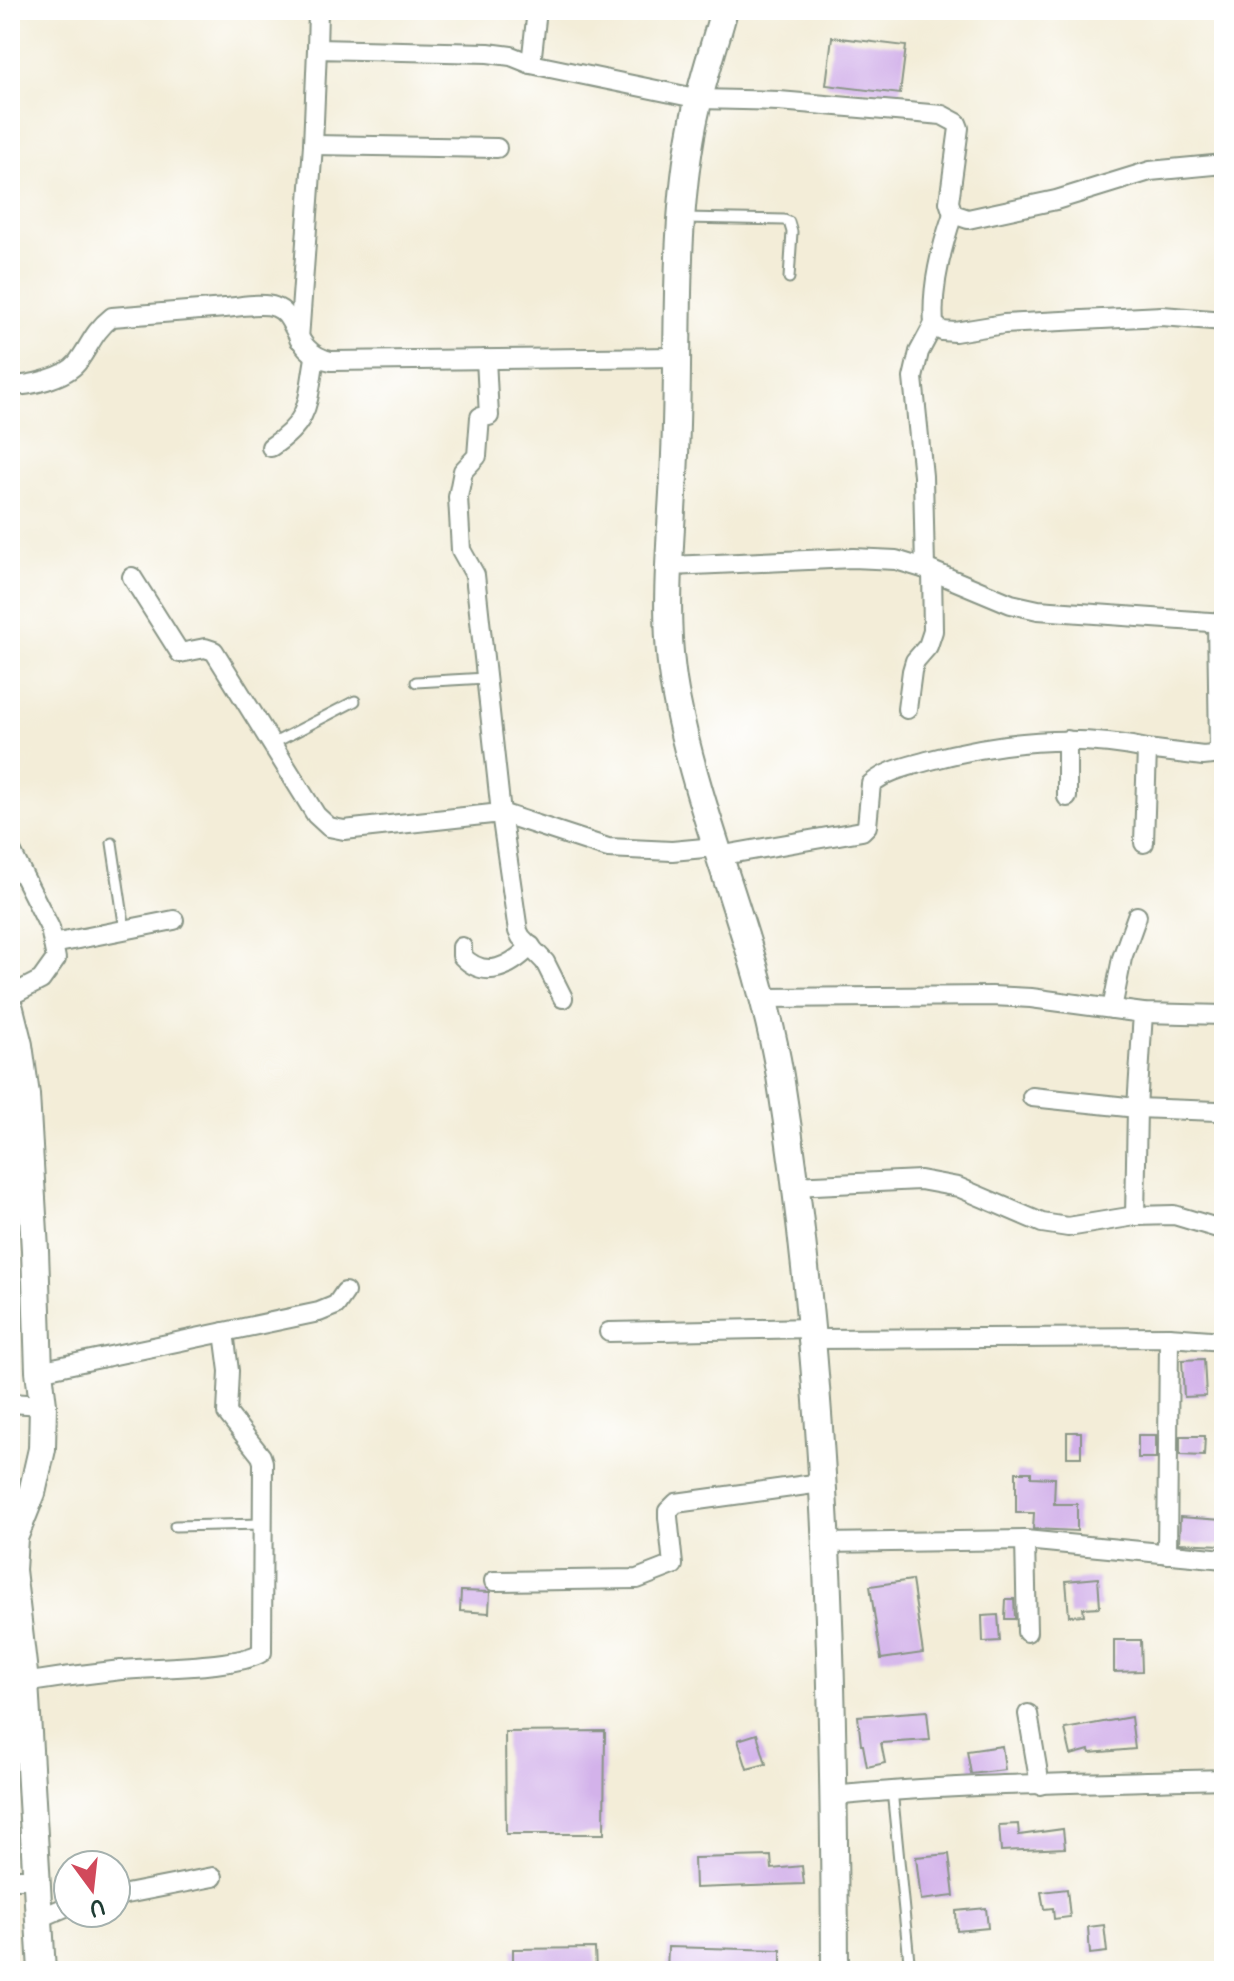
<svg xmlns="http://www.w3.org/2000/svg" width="1234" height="1981" font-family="Pangolin,sans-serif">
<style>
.building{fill:#d3b2ea}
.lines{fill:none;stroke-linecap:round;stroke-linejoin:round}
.lane-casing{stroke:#899586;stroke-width:13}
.street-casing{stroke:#899586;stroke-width:22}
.secondary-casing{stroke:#899586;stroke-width:30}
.lane{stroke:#fff;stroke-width:9}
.street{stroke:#fff;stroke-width:18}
.secondary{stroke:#fff;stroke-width:26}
</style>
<rect width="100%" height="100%" fill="#fff"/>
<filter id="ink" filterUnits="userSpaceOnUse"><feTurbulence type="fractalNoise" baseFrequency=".0125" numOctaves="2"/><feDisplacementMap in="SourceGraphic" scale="16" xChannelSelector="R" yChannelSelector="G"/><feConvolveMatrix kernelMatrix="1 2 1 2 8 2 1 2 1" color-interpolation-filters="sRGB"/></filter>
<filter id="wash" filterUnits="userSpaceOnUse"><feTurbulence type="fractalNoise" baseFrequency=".006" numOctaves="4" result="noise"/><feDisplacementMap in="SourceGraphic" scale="32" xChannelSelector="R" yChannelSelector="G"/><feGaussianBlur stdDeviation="1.8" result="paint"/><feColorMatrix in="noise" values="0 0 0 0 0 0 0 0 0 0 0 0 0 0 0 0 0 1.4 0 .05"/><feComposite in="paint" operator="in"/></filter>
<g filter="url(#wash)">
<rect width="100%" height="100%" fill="#f3edd8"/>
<g id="blocks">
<g class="building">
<path d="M832,37L906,46L900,94L826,85Z"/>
<path d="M1204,1359L1206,1396L1184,1397L1182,1360Z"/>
<rect x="1067" y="1432" width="14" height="25"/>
<rect x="1138" y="1435" width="18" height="23"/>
<path d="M1180,1436H1205L1204,1456L1180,1455Z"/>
<path d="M1016,1472H1031V1477L1055,1478L1054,1504H1077V1531L1033,1529L1034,1513H1016Z"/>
<path d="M1180,1517L1222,1520L1221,1545L1179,1543Z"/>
<path d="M1098,1578L1100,1607L1083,1608L1084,1615L1069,1616L1066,1581Z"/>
<path d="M912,1580L923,1653L881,1659L870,1586Z"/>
<path d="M461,1591L490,1592L489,1613L460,1611Z"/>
<path d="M1006,1599H1014L1015,1619H1005Z"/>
<path d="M998,1615L1000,1641L983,1642L982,1616Z"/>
<path d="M1114,1640H1141L1142,1671L1114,1672Z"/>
<path d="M927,1711L930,1740L881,1743L885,1763L867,1767L863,1745H861L858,1716Z"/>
<path d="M1131,1717L1135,1749L1090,1753L1089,1750L1071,1755L1065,1729Z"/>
<path d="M605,1731L604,1834H506L505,1732Z"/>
<path d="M757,1734L766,1764L747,1769L738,1740Z"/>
<path d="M1002,1746L1005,1770L971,1774L967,1751Z"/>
<path d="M1018,1824L1019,1835L1063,1829L1065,1848L1001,1851L999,1825Z"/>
<path d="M949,1854L954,1896L921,1900L916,1857Z"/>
<path d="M771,1856L772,1869L802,1866L804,1884L695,1888L694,1858Z"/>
<path d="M1067,1889L1070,1917L1054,1919L1053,1908L1044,1909L1041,1892Z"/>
<path d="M986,1908L988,1928L957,1931L956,1911Z"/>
<path d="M1104,1925L1107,1952L1090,1954L1088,1927Z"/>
<path d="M668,1947L781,1950V1971H667Z"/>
<path d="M595,1948L596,1971H513V1949Z"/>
</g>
</g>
</g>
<g filter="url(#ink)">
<use href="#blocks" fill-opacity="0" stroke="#899586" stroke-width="2"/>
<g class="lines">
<g class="lane-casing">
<g id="lane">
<path d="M685,218L784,220L789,222L792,232L789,278"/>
<path d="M416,682L486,678"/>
<path d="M272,744L355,701"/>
<path d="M112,843L125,930"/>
<path d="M175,1526L262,1524"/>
<path d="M892,1790L910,1971"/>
</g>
</g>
<g class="street-casing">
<g id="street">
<path d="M317,49L318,10"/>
<path d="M531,64L537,10"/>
<path d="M313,145L497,148"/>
<path d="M953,214C941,249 931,287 934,324L942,331L955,332L1004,324L1162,316L1224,321"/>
<path d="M299,339L313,145L317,49L488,53L511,56L531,64L700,99L779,101L942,115L957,123L959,128L949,202L953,214L968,219L1056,200L1150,171L1224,164"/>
<path d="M486,359L489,416L480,417L477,456L463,471L458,497L461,550L475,575L501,813L518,931L521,937L545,962L563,998"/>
<path d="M10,386C29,386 65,378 77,363C91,345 92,333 112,317C150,314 187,311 225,308C240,307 261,302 275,307C298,314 292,353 331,361L678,357"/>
<path d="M271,447C311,421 307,402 315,358"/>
<path d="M670,566L853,558L896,560L932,571L1011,604L1038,610L1224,623"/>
<path d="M925,569L923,476L913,378L919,352L934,324"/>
<path d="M132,577L180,653L205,648L214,651L316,815L329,827L344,830L501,813L608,848L672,851L715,847"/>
<path d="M907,709L912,671L915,661L928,646L933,631L932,571"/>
<path d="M1067,797V740"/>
<path d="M1144,843L1147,749L1203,756L1213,755L1219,747L1217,622"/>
<path d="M10,849L50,928L56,959L41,980L10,996"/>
<path d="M718,856L862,831L867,826L871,784C888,770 906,767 927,761C1000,741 1073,733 1147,749"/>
<path d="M53,944L174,920"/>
<path d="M462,947V956C486,981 511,966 531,946"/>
<path d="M765,998L992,996L1031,998L1143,1013L1224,1015"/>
<path d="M1112,1009L1122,958L1137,916"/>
<path d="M1032,1097L1137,1108L1217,1111"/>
<path d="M794,1186L920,1180L958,1187L1042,1223L1068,1227L1135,1216L1174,1215L1224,1230"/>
<path d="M1135,1216L1137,1108L1143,1013"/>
<path d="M609,1332L812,1328"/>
<path d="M813,1339L1169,1337L1224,1341"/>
<path d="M39,1371L319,1312L336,1305L345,1292"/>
<path d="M10,1403L43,1405"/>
<path d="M1025,1540L1027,1632"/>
<path d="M824,1543L1025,1540L1224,1559"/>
<path d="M1167,1554L1169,1337"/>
<path d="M494,1581L637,1579L673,1565L668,1517V1511L676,1503L821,1483"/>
<path d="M10,1685C47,1679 84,1674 121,1670C152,1667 239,1668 262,1652L263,1462L261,1456L227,1413L229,1371L224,1332"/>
<path d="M1028,1714L1040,1785"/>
<path d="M834,1796C964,1783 1094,1783 1224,1779"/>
<path d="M10,1879H38"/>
<path d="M116,1896L213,1877"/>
<path d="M40,1918L68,1906"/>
</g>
</g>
<g class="secondary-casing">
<g id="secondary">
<path d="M724,10C714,48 700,86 693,125C672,233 680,345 675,454C672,536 660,621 677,702C702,829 759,948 780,1076C827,1372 834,1672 835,1971"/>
<path d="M10,1009L19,1045L26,1095L35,1250L39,1371L43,1405L42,1449L32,1493L14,1538L12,1570L25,1682L42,1971"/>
</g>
</g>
<use href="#lane" class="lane"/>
<use href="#street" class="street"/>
<use href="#secondary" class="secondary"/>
</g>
</g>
<rect width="1234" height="1981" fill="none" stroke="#fff" stroke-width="40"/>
<g transform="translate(92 1889) rotate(165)"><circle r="38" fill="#ffffff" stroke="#a5b1ae" stroke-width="2"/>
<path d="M0-6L14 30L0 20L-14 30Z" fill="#d1495b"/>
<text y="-12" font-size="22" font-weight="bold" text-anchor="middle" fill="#1f3d34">U</text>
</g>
</svg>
